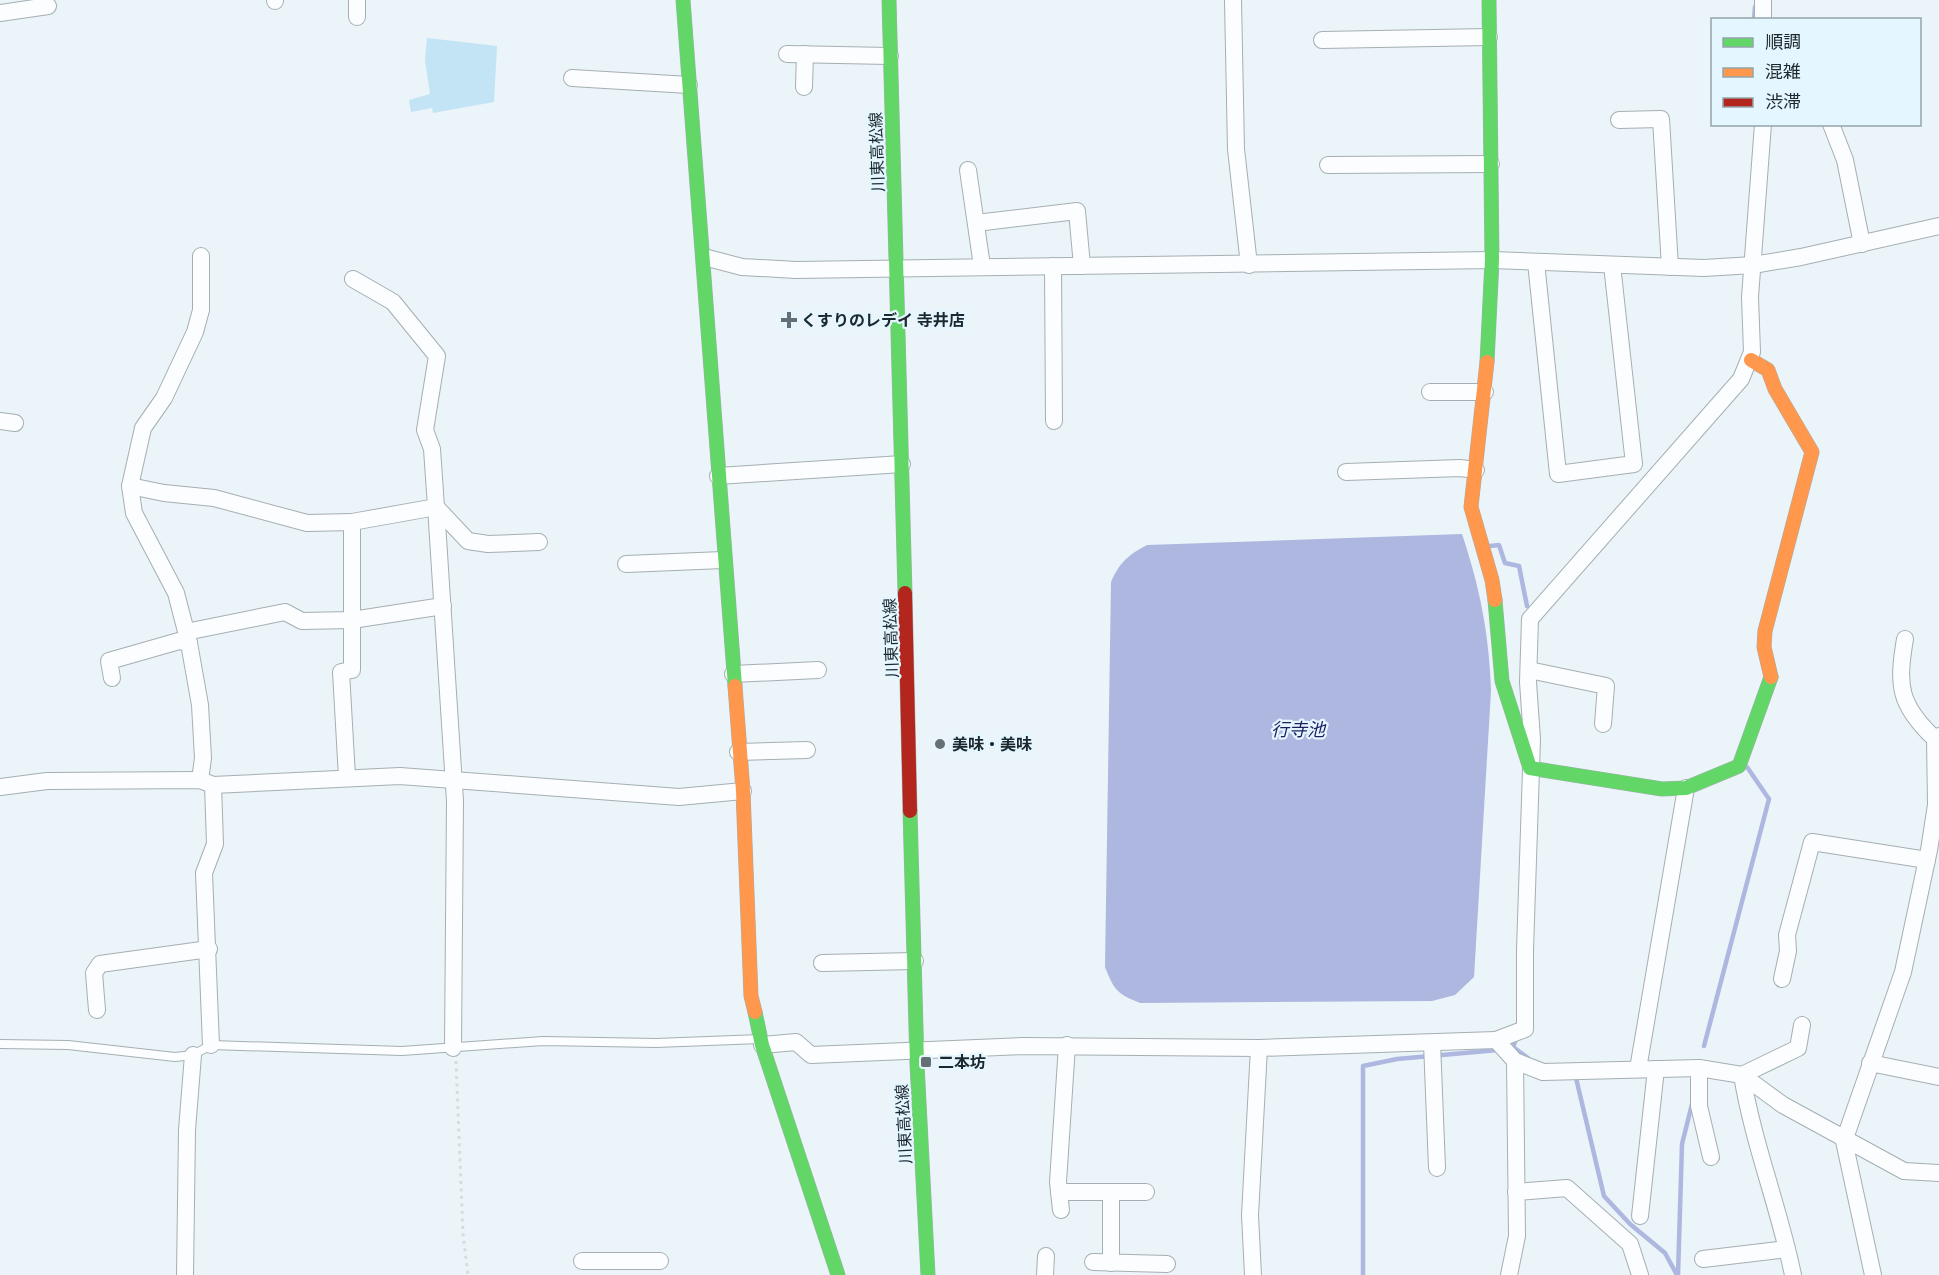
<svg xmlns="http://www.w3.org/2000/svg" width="1939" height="1275" font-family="'Roboto Condensed','Noto Sans JP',sans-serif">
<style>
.green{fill:#c2e4f5}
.water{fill:#aeb7e0}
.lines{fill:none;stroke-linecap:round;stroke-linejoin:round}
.stream{stroke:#aeb7e0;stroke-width:4.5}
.lane-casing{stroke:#a5afb3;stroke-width:10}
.street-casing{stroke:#a5afb3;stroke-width:18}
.fast-casing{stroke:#a5afb3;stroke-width:15}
.slow-casing{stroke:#a5afb3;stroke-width:15}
.jam-casing{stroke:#a5afb3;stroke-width:15}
.path{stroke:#d8dbdd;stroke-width:3;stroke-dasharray:3 4.5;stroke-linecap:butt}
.lane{stroke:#fcfdfe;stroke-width:8}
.street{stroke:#fcfdfe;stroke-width:16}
.fast{stroke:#63d668;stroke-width:14}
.slow{stroke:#ff974d;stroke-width:14}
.jam{stroke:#b3261e;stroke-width:14}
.poi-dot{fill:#656f74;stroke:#e4f6ff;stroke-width:2}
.labels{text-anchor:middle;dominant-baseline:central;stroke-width:4.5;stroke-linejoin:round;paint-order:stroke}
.street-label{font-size:16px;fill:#1d282d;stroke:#e4f6ff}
.poi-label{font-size:16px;font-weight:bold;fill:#1d282d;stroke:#e4f6ff;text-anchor:start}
.water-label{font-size:18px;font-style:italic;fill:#1f1e5f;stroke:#e4f6ff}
</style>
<rect width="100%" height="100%" fill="#eaf4f9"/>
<path class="green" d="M427,38L497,46L494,102L433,113L432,108L411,112L409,100L430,94L425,60Z"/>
<path class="water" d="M1462,534C1480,588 1489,634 1491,691L1474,977L1455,995L1432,1001L1140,1003C1117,994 1114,990 1105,967L1111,582C1119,563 1129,554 1147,545Z"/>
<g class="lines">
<g class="stream">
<path d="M1754,20L1755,7"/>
<path d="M1490,546L1499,545L1505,563L1519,566L1527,606"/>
<path d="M1517,1037L1513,1047L1528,1058"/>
<path d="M1704,1046L1769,799L1747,767"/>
<path d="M1576,1078L1604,1196L1630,1224L1665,1253L1677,1275"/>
<path d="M1363,1275V1066L1397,1059L1498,1050"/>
<path d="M1678,1275L1682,1144L1692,1104"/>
</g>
<g class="lane-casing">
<path id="lane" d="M0,1044L68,1045L175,1057L193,1055L211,1045L402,1051L543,1041L656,1043L760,1039"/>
</g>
<g class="street-casing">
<g id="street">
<path d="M357,0V17"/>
<path d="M1233,0L1236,149L1249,265"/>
<path d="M1763,0V20"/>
<path d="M275,1V0"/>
<path d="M0,13L48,6"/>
<path d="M1322,40L1489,37"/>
<path d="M787,54L890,56"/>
<path d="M572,78L689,85"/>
<path d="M804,87L805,54"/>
<path d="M1619,120L1661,119L1670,267"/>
<path d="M1831,124L1845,160L1862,244"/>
<path d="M1328,165L1491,164"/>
<path d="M968,170L982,266"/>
<path d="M976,223L1077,211L1082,266"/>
<path d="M704,257L742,267L796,270L1492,260L1704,268L1753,265L1801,257L1939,226"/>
<path d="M1536,262L1558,474L1634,464L1612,265"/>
<path d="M1053,266L1054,421"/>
<path d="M1430,392H1485"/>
<path d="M0,421L15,423"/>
<path d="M1346,472L1460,468L1476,470"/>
<path d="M718,476L902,464"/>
<path d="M130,486L164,493L214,498L307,523L352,522"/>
<path d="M436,507L455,801L453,1048"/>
<path d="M436,507L468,541L488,544L539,542"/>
<path d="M626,564L723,560"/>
<path d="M186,632L285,612L302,621L352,620L443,606"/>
<path d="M1905,639C1897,686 1899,705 1935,739"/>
<path d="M1529,670L1606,686L1603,724"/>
<path d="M733,674L818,670"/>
<path d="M112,678L109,661L179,641L189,643"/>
<path d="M738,752L807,750"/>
<path d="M347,777L341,672L352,670V522L436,507L432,449L425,430L437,356L393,302L353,279"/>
<path d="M200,780L203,758L200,705L189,643L176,593L134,513L130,486L143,428L164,398L195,332L201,310V256"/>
<path d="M0,787L47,781L200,780L213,785L400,776L679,797L743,791"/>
<path d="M822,963L915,961"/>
<path d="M1782,979L1788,951L1787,935L1812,842L1927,860"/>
<path d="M97,1010L94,973L100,964L209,949"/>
<path d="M1496,1040L1525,1029V950L1532,739L1528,682L1530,619L1741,379L1752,352L1750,297L1763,124"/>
<path d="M1432,1043L1437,1168"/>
<path d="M211,1045L204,873L215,844L213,785"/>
<path d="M762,1045L796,1042L811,1055L1023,1046L1259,1048L1496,1040L1515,1061L1543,1072L1699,1068L1742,1075L1783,1105L1904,1171L1939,1173"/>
<path d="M1870,1063L1939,1077"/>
<path d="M1699,1068V1106L1711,1157"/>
<path d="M1638,1069L1686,788"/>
<path d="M1059,1192H1146"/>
<path d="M1111,1192V1263"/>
<path d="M1516,1192L1567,1188L1630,1244L1640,1275"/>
<path d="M1061,1210L1058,1182L1067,1045"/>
<path d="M1640,1216L1656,1069"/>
<path d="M1703,1259L1787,1249"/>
<path d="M582,1261H660"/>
<path d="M1093,1262L1167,1264"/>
<path d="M185,1275L187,1130L193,1055"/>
<path d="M1045,1275L1046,1256"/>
<path d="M1253,1275L1250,1215L1259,1048"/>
<path d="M1509,1275L1517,1236L1515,1061"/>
<path d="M1793,1275C1779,1207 1753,1143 1742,1075L1798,1048L1802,1025"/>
<path d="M1873,1275L1844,1141L1903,972L1929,850L1936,805L1935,739L1939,736"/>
</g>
</g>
<g class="fast-casing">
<g id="fast">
<path d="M683,0L735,686"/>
<path d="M889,0L905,593"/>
<path d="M1487,362L1492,260L1489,0"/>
<path d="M1495,600L1502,681L1530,768L1662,789L1686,788L1739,766L1771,677"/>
<path d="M910,811L917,1064L928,1275"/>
<path d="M755,1012L762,1045L838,1275"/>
</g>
</g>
<g class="slow-casing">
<g id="slow">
<path d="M1751,360L1768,370L1775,389L1812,452L1765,631L1764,647L1771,677"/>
<path d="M1487,362L1471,507L1492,580L1495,600"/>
<path d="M735,686L743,791L751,996L755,1012"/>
</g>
</g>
<g class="jam-casing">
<path id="jam" d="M905,593L910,811"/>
</g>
<path class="path" d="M456,1061L463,1234L468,1275"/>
<use href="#lane" class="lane"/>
<use href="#street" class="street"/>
<use href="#fast" class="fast"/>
<use href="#slow" class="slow"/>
<use href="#jam" class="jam"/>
</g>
<g class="poi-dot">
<path d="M786 311h6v6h6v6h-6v6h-6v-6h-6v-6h6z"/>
<circle cx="940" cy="744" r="6"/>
<rect x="920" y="1056" width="12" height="12" rx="3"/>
</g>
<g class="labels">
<g class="street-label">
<text transform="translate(877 152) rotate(-92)">川東高松線</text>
<text transform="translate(891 638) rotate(-92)">川東高松線</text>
<text transform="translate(904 1124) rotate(-93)">川東高松線</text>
</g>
<g class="poi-label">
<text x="801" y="320">くすりのレデイ 寺井店</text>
<text x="952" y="744">美味・美味</text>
<text x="938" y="1062">二本坊</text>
</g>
<g class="water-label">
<text x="1298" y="729">行寺池</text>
</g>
</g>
<rect x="1711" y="18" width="210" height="108" fill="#e4f6ff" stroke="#94a4ab" stroke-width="1.5"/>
<rect x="1723" y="38" width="30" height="9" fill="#63d668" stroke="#94a4ab" stroke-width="1.5"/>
<text x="1765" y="48" font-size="18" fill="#1d282d">順調</text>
<rect x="1723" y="68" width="30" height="9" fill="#ff974d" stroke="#94a4ab" stroke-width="1.5"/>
<text x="1765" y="78" font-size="18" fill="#1d282d">混雑</text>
<rect x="1723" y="98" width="30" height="9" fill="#b3261e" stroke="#94a4ab" stroke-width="1.5"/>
<text x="1765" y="108" font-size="18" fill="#1d282d">渋滞</text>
</svg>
